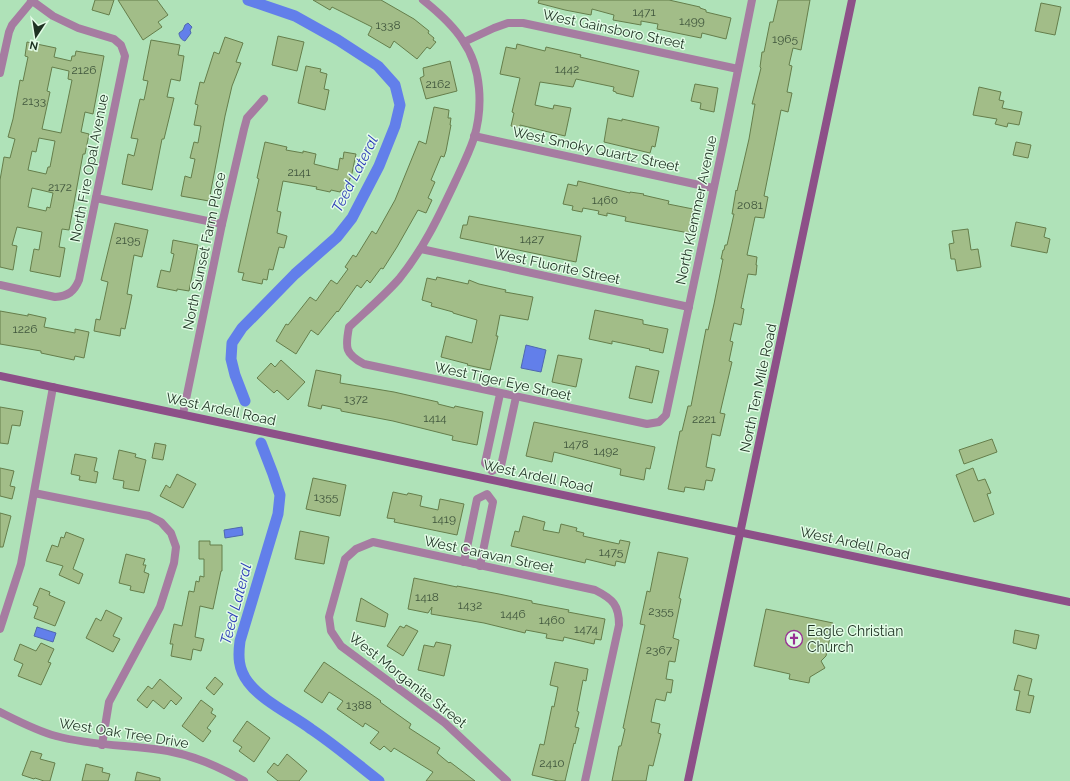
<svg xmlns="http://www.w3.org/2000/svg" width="1070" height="781" font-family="Raleway,sans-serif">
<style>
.water{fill:#627fea;stroke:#4e68ae}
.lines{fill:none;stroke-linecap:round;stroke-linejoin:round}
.canal{stroke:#627fea;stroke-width:11}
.building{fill:#a2bd88;stroke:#657e4b;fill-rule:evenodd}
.street{stroke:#a67ca1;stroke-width:8}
.secondary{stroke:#8d5088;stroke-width:8}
.labels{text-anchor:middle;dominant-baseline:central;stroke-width:3;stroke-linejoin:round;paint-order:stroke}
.number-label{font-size:12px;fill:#3f553c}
.street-label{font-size:14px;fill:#1e3222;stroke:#e2fce6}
.poi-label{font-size:14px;fill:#1e3222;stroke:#e2fce6;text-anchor:start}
.water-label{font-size:15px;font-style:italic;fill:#2c3cb8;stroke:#e2fce6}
</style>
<rect width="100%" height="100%" fill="#afe2b8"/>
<g class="water">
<path d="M188,23L192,27L190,30L191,33L185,41C181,40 179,36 179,33L183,30L185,25Z"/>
<path d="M526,345L546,350L541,372L521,368Z"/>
<path d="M242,527L243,535L225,538L224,530Z"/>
<path d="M37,627L56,633L53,642L34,636Z"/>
</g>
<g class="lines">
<g class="canal">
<path d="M245,401L235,375L231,359L232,343L242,328L295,274L337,237L352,218L379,166L395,126L400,105L395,85L378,66L338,40L295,16L248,0"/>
<path d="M261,443L273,474L280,495L278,514L240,641C238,656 238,669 248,682C261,700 292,715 311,729C335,745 357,764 379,781"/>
</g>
</g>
<g class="building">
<path d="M95,0H114L109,15L92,10Z"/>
<path d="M118,0H157L168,15L158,22L162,27L143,40Z"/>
<path d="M313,0H381L414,19L429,31L428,33L434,38L433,40L436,42L430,49L427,47L417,59L394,41L390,48L368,35L372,27L332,7L330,10Z"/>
<path d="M539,0H669L700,7V8L706,10V12L731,18L726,39L702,33L701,38L657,29L658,24L641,21V25L613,20L614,15L592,9L591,15L565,10L538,3Z"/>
<path d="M778,0H810L801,50L793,48L789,65L792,66L787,92L792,93L788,112L781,110L776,136L764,196L768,197L764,218L755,217L747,255L757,257L756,265H757L756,275L748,274L741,308L744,309L741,325L734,323L730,341L733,342L729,361L732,362L720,413L725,414L720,436L712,434L706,467L715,469L712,481L706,480L704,490L685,487L684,492L668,489L680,431H682L688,406H691L706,329L708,330L714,304L723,259H721L723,250H724L725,245H727L734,214H732L736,190L737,191L749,139L755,104H752L761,68L760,67L762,52H764L770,22H773Z"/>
<path d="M1041,3L1061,7L1055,35L1035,31Z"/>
<path d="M278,36L304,42L297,71L272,65Z"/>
<path d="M225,37L243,43L236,62L241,63L232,86L225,116L209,201L181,196L185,176L191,178L195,159L190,158L194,142L198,143L201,126L194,125L198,105L195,104L200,82L204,83L214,52L219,54Z"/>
<path d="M151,40L180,45L178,55L184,56L180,81L171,79L167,97L174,98L164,139H162L152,190L122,184L128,154L134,156L138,139L131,138L140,99L144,100L148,81L143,80Z"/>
<path d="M27,42L56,48L54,57L71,61L72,56H75L76,51L104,56L93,114L85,112L81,132L89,134L85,154H83L69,230L62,229L59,247L65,248L60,277L30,271L34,249L39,250L42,232L17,227L12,245L17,246L13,270L0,267V180L4,157L10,158L15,139L8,137L13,119L20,80L23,81L28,57L25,56ZM52,67L69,71L68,79L72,80L61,133L42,129L50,92L47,91ZM39,138L55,141L50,167H48L46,174L28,170L32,151L36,152ZM32,188L53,193L50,208L47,207L46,211L28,207Z"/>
<path d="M517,44L545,51L546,47L581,55L580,57L639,71L633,97L616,93V92L613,91L614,87L576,79L573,87L540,82L535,105L553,109L554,105L571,108L565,136L520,125V128L511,126L514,113L512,112L520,78L500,74L506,47L516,49Z"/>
<path d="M450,61L457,91L426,99L420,78L424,76L423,68Z"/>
<path d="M306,66L321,69L320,72L327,74L324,89L329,90L325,110L298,103Z"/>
<path d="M695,84L718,88L714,112L700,109L701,103L691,101Z"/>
<path d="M979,87L1001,92L999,100L1004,101L1002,108L1022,112L1019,125L1008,123L1007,127L995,124L997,119L973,115Z"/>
<path d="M434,107L449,110L448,118H451L450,125H451L446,151L444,157L441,156L431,180L435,182L428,198L432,200L426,213L418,210L397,247L383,269L381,268L370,283L367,280L361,288L357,285L338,312L337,311L318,335L311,330L296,354L276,341L286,324L288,325L310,297L316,301L331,280L337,284L348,269L345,267L353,255L356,257L372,231L376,234L395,200L419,141L426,144Z"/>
<path d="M608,118L622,121V119L659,127L655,147L652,146L650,153L604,142Z"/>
<path d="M265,142L287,147L286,150L303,153V151L316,154L314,164L338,170L340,158L343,159L344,152L356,154L351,178H350L348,187H345L344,191L341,190L340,192L331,190L330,192L316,189L317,187L283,181L277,211L281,212L277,233L287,236L284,248L279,247L273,270L269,269L267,280L263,279L262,284L242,280L244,273L238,272L259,179L257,178Z"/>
<path d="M1016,142L1031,145L1028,158L1013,155Z"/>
<path d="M578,181L630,193V192L644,194L643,195L669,201L668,204L693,209L689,233L625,221L626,217L607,213V216L598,214L599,211L583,208L582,212L572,210L573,206L563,204L568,184L577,186Z"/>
<path d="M469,216L581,236L576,262L460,238L463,225H467Z"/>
<path d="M1016,222L1046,228L1044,237L1050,239L1047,253L1011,246Z"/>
<path d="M115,223L148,230L142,257L134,255L127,294L132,295L125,329L121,328L120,336L94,331L96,319L100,320L108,282L101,280Z"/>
<path d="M968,229L971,250L978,249L981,267L957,271L955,259H951L949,244L954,243L952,231Z"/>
<path d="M173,240L198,245L189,291L177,289V291L157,287L161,270L170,272L174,254L171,253Z"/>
<path d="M437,277L468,284L469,280L479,284L506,290L505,292L533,297L528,320L500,315L496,336H498L490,370L467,365L468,364L441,357L446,336L472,343L477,320L453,313V312L431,306L432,303L422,300L427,278L436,280Z"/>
<path d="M595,310L643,320V324L668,329L663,353L649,350L650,349L612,341V344L589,339Z"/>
<path d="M0,311L28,316V314L46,318L44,327L75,333V329L89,332L84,358L75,356L74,360L41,353V351L0,344Z"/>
<path d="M558,355L582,359L576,387L552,382Z"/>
<path d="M281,360L305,382L288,400L277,390L274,393L257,378L271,363L275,367Z"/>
<path d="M636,366L659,371L652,403L629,398Z"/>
<path d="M316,370L341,375L340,383L394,392L438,402V404L454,408L455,406L483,412L477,445L452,440L453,436L393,421L341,411V409L322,405L321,409L308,406Z"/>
<path d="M0,407L23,411L20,426L12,425L8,444L0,443Z"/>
<path d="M534,422L655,447L650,469L646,468L644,480L620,475L621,469L554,452L552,462L526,456Z"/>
<path d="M992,439L997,452L964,464L959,450Z"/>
<path d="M155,443L166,445L163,460L152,458Z"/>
<path d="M119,450L136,454L135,457L146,460L139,491L123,488L124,481L113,479Z"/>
<path d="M75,454L97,458L94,471L98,472L96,483L79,480L80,476L71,474Z"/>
<path d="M0,468L14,471L10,486L15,487L12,499L0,496Z"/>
<path d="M973,468L978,481L985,479L991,493L987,494L994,514L974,522L956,475Z"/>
<path d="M177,474L196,484L183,508L160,496L166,485L170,488Z"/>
<path d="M313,478L346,485L340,516L306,509Z"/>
<path d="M393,492L407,495L408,493L422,496L420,506L438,510L440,499L464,504L457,535L394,522L395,519L387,518Z"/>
<path d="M0,513L11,516L3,547H0Z"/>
<path d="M523,516L545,522L543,530L559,533L561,524L577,528L576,531L584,533L583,536L619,544L620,540L630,542L625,563L616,561L615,566L586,559L585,563L511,546L515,531L519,532Z"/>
<path d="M300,531L329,537L324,564L295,559Z"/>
<path d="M66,532L84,539L73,569L83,574L79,584L59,575L63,566L46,561L52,545L58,547L61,537L64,538Z"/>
<path d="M199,541H210V545H222V571H221L213,609L200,606L195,637L204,639L201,651L193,649L191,660L171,656L173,644H170L174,624L182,626L189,591L194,592L196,581L199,582L200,576L204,577V559H199Z"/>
<path d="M658,552L688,558L679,598L681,599L673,638L679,640L675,662L669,661L666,679L673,680L671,693L667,692L665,701L656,699L655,702L651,722L660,724L658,733L661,734L653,766L649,765L646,781H612L619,746H621L625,729L623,728L645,625L640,624L647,591L650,592Z"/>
<path d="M126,554L145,559L143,565H146L144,572L149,574L144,593L130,590L131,586L119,583Z"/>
<path d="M414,578L457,587V586L499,594L532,601V603L569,610L568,612L605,619L601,640L595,639L594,644L564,637L563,641L546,638L547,634L526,630L525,633L484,623L431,614L432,607L428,613L408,609Z"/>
<path d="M40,588L50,592L49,595L65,602L55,626L34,618L38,607L33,605Z"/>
<path d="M361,598L388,614L385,627L356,621Z"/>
<path d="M766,609L833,623L826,656L821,661L825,668L810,677L809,683L789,679L790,674L754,666Z"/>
<path d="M106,610L122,618L113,636L120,639L113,652L86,638L96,618L101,621Z"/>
<path d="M406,625L418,631L403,656L387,646L400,626L404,628Z"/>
<path d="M1015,630L1039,635L1036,649L1013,643Z"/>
<path d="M436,642L451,645L444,676L418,670L424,645L434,647Z"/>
<path d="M41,643L54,649L48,662L51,663L41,685L18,676L23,664L14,660L20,644L36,651Z"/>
<path d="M324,662L381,701L380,702L411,724L409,728L440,748L437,753L449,763L450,762L475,781H426L433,772L394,748L391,752L384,746L380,750L370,743L379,732L365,723L363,727L337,709L343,701L329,692L322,703L304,691Z"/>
<path d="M555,662L588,669L586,681L583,680L577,711L579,712L575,727L579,728L575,744L574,743L565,781H558L532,775L540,744L544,745L552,706L554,707L558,687L550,685Z"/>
<path d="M1018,675L1032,679L1028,695L1034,696L1030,713L1016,710L1020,691L1014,690Z"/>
<path d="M215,677L223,684L214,695L206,688Z"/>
<path d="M160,679L182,698L176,705L171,700L164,709L153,700L147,708L137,700L148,686L152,689Z"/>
<path d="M201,700L213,709L211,713L216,716L207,728L211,731L203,742L182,726Z"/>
<path d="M247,721L270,738L254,762L239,751L242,747L233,741Z"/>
<path d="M31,751L42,754L40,759L55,763L50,781H44L35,778L34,779L22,775Z"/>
<path d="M287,754L307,771L299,781H278L267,772L274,763L278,766Z"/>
<path d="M86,764L103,768L102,772L110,774L108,781H82Z"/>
<path d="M137,772L160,778V781H135Z"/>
</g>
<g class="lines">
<g class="street">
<path d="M423,0C438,12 453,25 463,41C482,68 483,108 474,138C469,153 462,167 455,182C438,218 424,248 399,279C384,296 366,311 349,327C345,348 345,354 364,364L647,424L659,422L666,415L724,140L752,0"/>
<path d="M464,42L494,28L508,23H523L738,69"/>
<path d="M0,73L9,32L12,25L32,1"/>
<path d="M474,136L713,188"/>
<path d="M96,198L222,224"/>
<path d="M421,249L689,307"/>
<path d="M0,285L55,297C68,296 74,292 79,280L125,56L121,45L114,39L78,28L53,16L31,0"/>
<path d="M500,394L485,463L492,471L501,466L516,397"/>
<path d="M183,414L222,224L244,129L247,118L264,99"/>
<path d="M34,493L149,516L161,522L171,533L176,547L174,563L160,607L109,702L102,745"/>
<path d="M464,562L477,499L487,494L493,502L480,566"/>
<path d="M0,629L21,564L53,387"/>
<path d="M0,712C18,721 37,731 56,736C93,746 131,745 168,751C195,756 220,767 244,781"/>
<path d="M507,781L445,723L341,646L331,631L329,617L345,559L356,549L373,542L595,590C613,599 619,605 619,625L585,781"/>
</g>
<g class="secondary">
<path d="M0,376L1070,602"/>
<path d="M688,781L852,0"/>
</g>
</g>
<defs>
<g id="church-ring" transform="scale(0.9)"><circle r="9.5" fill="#e2fce6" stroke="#993194" stroke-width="1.5"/><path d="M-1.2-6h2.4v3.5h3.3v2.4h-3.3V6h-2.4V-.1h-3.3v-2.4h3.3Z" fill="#993194"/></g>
</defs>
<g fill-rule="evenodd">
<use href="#church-ring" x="794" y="639"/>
</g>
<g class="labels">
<g class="number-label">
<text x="644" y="12">1471</text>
<text x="692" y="21">1499</text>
<text x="388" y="25">1338</text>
<text x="785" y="39">1965</text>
<text x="567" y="69">1442</text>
<text x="84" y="70">2126</text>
<text x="438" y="84">2162</text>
<text x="34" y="101">2133</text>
<text x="299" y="172">2141</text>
<text x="60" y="187">2172</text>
<text x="605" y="200">1460</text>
<text x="750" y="205">2081</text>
<text x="532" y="239">1427</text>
<text x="128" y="240">2195</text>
<text x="25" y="329">1226</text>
<text x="356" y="399">1372</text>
<text x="435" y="418">1414</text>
<text x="704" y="419">2221</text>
<text x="576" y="444">1478</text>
<text x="606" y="451">1492</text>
<text x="326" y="497">1355</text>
<text x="444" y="519">1419</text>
<text x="611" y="552">1475</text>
<text x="427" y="597">1418</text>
<text x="470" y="605">1432</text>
<text x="661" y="611">2355</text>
<text x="513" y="614">1446</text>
<text x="552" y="620">1460</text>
<text x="586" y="629">1474</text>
<text x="659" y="650">2367</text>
<text x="359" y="705">1388</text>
<text x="552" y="763">2410</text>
</g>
<g class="street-label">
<text transform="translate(614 29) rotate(12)">West Gainsboro Street</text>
<text transform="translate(596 149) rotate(12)">West Smoky Quartz Street</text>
<text transform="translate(89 168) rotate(-79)">North Fire Opal Avenue</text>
<text transform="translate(696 210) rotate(-78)">North Klemmer Avenue</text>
<text transform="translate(204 251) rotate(-78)">North Sunset Farm Place</text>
<text transform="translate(557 266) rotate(12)">West Fluorite Street</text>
<text transform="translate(503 381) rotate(12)">West Tiger Eye Street</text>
<text transform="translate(758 388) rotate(-78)">North Ten Mile Road</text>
<text transform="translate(221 409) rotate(12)">West Ardell Road</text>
<text transform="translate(538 476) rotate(12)">West Ardell Road</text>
<text transform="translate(855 543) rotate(12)">West Ardell Road</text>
<text transform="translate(489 554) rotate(12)">West Caravan Street</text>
<text transform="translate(408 680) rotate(38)">West Morganite Street</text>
<text transform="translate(124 733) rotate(9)">West Oak Tree Drive</text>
</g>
<g class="poi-label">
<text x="807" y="631">Eagle Christian<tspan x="807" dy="16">Church</tspan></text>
</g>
<g class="water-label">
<text transform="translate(355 174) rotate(-63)">Teed Lateral</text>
<text transform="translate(236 604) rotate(-75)">Teed Lateral</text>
</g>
</g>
<g transform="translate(36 36) rotate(192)" stroke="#e2fce6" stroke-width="3" paint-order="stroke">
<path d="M0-3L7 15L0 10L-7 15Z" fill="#1e3222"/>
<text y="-6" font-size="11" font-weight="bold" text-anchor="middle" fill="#1e3222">N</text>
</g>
</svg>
